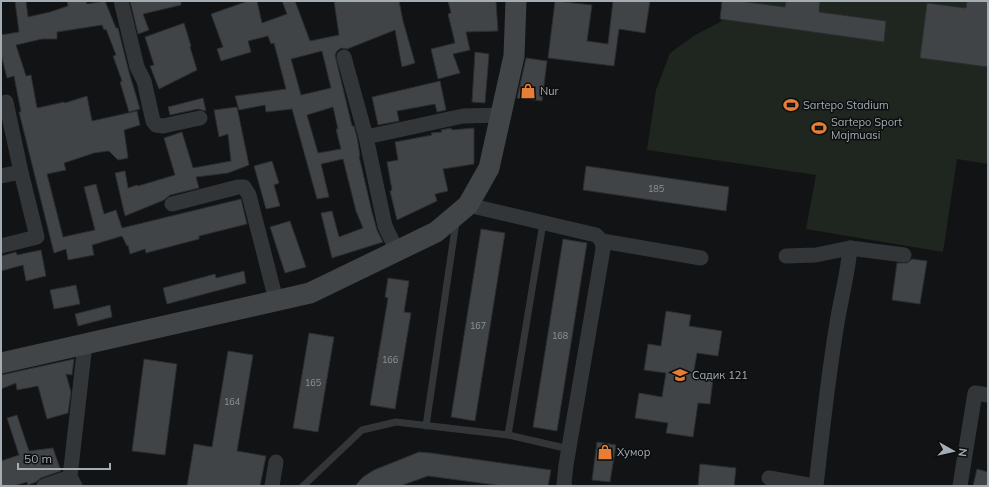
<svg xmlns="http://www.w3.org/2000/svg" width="989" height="487" font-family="Mulish,sans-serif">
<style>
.green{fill:#1f261f}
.building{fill:#414447;stroke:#2c2d30;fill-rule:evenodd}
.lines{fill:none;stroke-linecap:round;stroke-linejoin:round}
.lane{stroke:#333638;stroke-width:7}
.street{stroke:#333638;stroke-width:15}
.secondary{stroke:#424548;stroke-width:21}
.labels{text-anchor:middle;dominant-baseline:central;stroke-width:3;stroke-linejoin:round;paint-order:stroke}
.number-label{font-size:9px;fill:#8b9399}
.poi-label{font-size:11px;fill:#a4adb4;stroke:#0d0e0f;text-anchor:start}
</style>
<rect width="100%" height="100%" fill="#121314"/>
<path class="green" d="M725,1H988V164L957,159L943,252L806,229L816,175L647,150L656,90L670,53L695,35L722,21Z"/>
<g class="building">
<path d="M15,1H26L28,17L50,12L68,6L67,1H86L87,4L105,1L116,28H118L129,72L140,109L129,112L120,82L122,81L113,56L116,55L106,29L104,30L102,25L57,32V39H42L16,45L26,76L31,75L37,108L64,102L65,103L87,96L92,121L137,111L140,125L124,130L128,158L118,160L109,151L94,153L64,163L66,170L47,174L63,237L95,230L84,187L96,184L104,214L116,210L122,228L241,199L247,224L199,236V239L146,253L145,249L130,254L128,245L127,246L122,236L92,245L94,255L68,260L66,249L54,253L19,112H21L14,76L7,78L1,54V35L19,32Z"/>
<path d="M130,1H181V5L143,14L149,30L138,34Z"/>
<path d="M248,1H257L262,23L287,14L282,1H295L310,41L339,35L334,1H399L403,21L415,63L402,67L395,30L347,49L341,48L337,51L335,55L352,126H354L357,137L360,156H359L372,212L377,230L383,242L332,258L321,213L332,211L339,237L363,228L356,211L343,159L321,164L329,197L317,199L292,109L266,112L265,105L239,110L235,96L286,89L274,43L271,44L268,36L248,41L251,52L221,61L217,49L223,47L211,14ZM322,51L331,88L301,95L291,59ZM333,107L338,129H336L341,149L318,153L307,115Z"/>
<path d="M448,1H496L498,31L466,32L470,50L453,54L460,73L438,79L431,49L455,43L448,14L451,13Z"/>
<path d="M555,1L592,5L587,41L608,44L613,1H650L645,33L619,29L614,66L548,58Z"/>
<path d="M722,1H740L785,7L786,1H820L819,12L886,21L884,42L720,19Z"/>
<path d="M967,1H988V67L920,58L927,3L966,8Z"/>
<path d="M184,23L191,46L190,47L197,70L159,89L150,66L154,65L145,37Z"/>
<path d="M475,52L489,54L485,103L472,102Z"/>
<path d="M526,58L547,61L542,101L517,98Z"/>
<path d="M440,81L446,110L437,112L435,104L397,111L399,121L378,125L372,97Z"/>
<path d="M203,98L206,111L198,109L170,115L168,107Z"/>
<path d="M237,107L249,165L228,173L196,177L199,188L170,195L164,200L125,216L115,173L125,171L128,188L137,185L138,186L175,175L164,138L182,132L193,168L231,161L228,134L219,137L214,110Z"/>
<path d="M451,128L452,130L474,128V164L443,169L448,191L435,194L437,201L397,220L390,191L392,190L387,162L398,160L395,142L432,135L431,133L442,132L441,130Z"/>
<path d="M272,161L279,183L274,185L280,206L266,209L254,166Z"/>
<path d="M586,166L729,187L726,211L583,190Z"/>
<path d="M290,221L306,267L285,273L270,227Z"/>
<path d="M481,229L505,233L475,421L451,417Z"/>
<path d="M563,239L587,243L557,431L533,427Z"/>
<path d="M41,250L46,276L26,281L23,265L1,271V256L16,252L17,255Z"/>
<path d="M912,259L927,261L920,304L892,300L897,263H907Z"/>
<path d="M244,271L246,283L167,304L163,288L215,274L216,278Z"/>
<path d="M388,278L409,281L404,312L411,313L395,409L370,405L388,298L385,297Z"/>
<path d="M76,285L80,304L54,309L50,290Z"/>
<path d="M110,305L112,317L78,326L75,314Z"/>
<path d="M666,311L691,315L689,326L722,331L718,356L697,353L693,376L713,379L710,404L698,403L693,437L666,433L668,423L635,418L639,393L662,397L666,373L644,370L648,344L661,346Z"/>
<path d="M309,333L334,337L318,432L293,428Z"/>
<path d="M228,351L253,355L237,451L266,456L260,486H187L194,444L212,447Z"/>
<path d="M74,359L72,375L66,374L71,392L68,413L47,419L38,386L17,390L16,383L1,389V375Z"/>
<path d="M144,359L177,364L165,455L132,451Z"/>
<path d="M17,415L29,451L53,448L61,471L41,478L36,482L28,485L27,482L13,486H1V461L19,455L7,418Z"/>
<path d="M597,442L616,445L610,482L592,480Z"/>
<path d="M419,452L431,453L551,470L548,486H503L428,476L400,486H355L363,477L374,470Z"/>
<path d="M700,464L736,468L734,486H698Z"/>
<path d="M977,469L988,472V486H973Z"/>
</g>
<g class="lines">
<g class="lane">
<path d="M426,426L456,222"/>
<path d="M508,435L543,223"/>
<path d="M303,486L362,430L396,422L508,435L569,449"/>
</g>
<g class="street">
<path d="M121,1L137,67L144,81L153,121L156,125L163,126L200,118"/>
<path d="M344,57L366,137L385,226L397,251"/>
<path d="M6,102L21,172"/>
<path d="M366,137L463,116L501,115"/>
<path d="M1,176L21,172L37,237L1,246"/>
<path d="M172,204L238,187H244L249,195L276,300"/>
<path d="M468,205L596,235L602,241L603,249L566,465L564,484L565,486"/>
<path d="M602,241L701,258"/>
<path d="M786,256L816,255L850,248"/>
<path d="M769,478L814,486"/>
<path d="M44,486L70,477"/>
<path d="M75,486L70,477L85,344"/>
<path d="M272,486L276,462"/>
<path d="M816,486C822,432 828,377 837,323C841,298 848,273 850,248L904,255"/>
<path d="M960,486L975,393L988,395"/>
</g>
<path class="secondary" d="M1,363L310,293L436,232L468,205L489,168L514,56L516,1"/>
</g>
<defs>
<g id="shop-bare" transform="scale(1.2)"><path d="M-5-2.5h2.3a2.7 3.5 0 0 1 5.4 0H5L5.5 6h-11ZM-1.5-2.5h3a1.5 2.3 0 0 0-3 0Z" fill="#e87e36" stroke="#0d0e0f" stroke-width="2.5" paint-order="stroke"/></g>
<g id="stadium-bare" transform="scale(1.2)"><path d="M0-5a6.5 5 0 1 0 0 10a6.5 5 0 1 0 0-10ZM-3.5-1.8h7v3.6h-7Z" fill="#e87e36" stroke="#0d0e0f" stroke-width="2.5" paint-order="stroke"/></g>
<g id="school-bare" transform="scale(1.2)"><path d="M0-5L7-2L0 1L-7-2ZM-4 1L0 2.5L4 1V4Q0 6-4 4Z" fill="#e87e36" stroke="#0d0e0f" stroke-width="2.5" paint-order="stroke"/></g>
</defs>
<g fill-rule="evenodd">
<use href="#shop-bare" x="528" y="91"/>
<use href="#stadium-bare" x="791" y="105"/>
<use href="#stadium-bare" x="819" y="128"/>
<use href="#school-bare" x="680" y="375"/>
<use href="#shop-bare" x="605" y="452"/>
</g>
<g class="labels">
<g class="number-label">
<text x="656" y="188">185</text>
<text x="478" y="325">167</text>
<text x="560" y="335">168</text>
<text x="390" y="359">166</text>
<text x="313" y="382">165</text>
<text x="232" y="401">164</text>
</g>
<g class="poi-label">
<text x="540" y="91">Nur</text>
<text x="803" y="105">Sartepo Stadium</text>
<text x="831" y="122">Sartepo Sport<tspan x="831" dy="13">Majmuasi</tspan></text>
<text x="692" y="375">Садик 121</text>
<text x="617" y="452">Хумор</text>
</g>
</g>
<rect width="989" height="487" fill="none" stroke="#a4adb4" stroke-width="4"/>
<g transform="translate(953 451) rotate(98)" stroke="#0d0e0f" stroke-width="3" paint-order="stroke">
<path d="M0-3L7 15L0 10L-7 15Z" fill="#a4adb4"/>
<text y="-6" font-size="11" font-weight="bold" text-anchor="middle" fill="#a4adb4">N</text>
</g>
<path d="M18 463v6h92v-6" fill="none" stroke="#a4adb4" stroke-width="2"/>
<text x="24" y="463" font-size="12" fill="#a4adb4" stroke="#0d0e0f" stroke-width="3" paint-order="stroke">50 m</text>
</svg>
